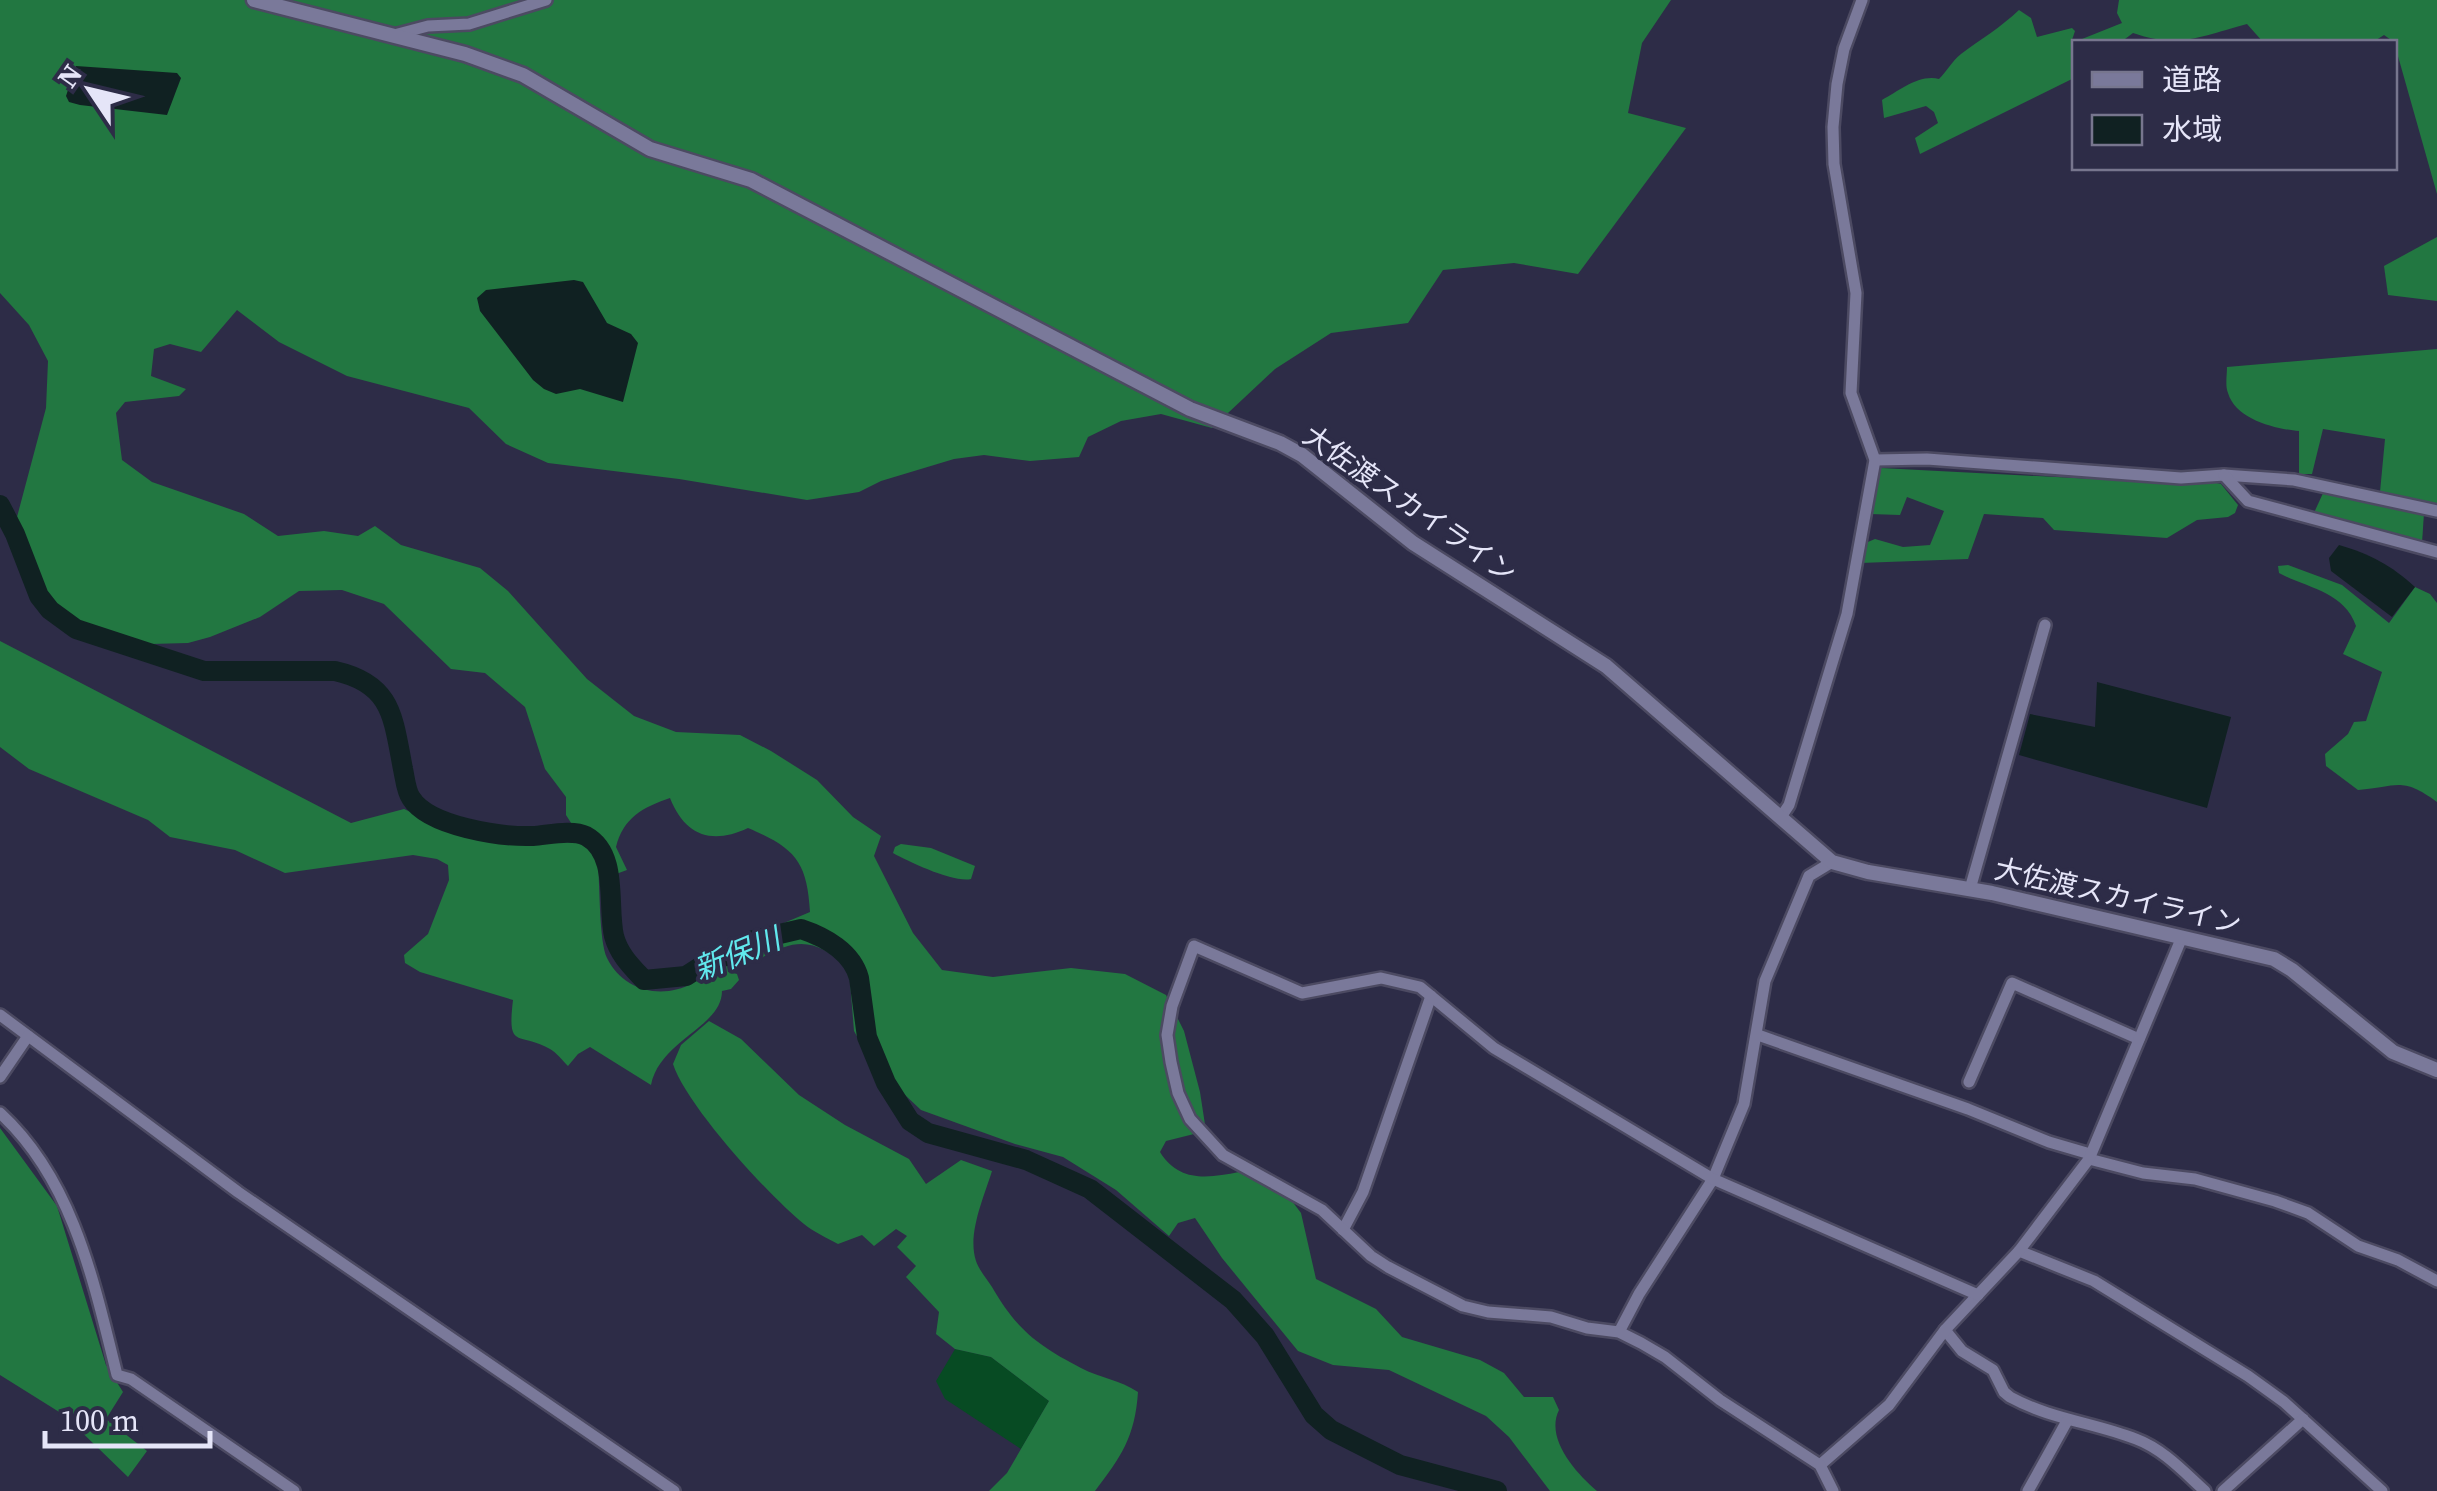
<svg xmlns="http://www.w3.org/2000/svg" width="2437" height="1491" font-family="'Source Serif 4','Noto Sans JP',serif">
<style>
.green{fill:#074b23}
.forest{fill:#227741}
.water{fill:#102122}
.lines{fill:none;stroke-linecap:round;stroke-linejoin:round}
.river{stroke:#102122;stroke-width:20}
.minor-casing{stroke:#4c4a62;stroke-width:16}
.tertiary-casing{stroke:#4c4a62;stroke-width:19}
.minor{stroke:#7a799a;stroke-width:11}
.tertiary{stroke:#7a799a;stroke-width:14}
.labels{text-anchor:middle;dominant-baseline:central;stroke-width:8;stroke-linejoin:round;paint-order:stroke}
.street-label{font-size:28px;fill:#e5e5f8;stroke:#2d2c47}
.water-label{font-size:30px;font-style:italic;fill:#61e9ee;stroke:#2d2c47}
</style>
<rect width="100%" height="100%" fill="#2d2c47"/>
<path class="green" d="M955,1349L991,1357L1049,1401L1021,1449L945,1399L936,1381Z"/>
<g class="forest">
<path d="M0,0H1671L1642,43L1628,113L1686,128L1578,274L1514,263L1443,270L1408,323L1331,333L1275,369L1212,428L1161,414L1121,421L1088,437L1079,457L1030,461L984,455L954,459L881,481L859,492L807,500L679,479L548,463L506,444L469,408L347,376L279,342L237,310L201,352L170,344L154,349L151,376L186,389L179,396L125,402L116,413L122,460L152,482L244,514L278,536L324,531L358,536L375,526L401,545L480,568L508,591L587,679L634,716L676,732L740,735L771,751L817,780L853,817L881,836L874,856L913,933L942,970L993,977L1071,968L1125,974L1166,995L1184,1031L1200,1092L1206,1131L1166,1141L1160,1152C1179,1183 1209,1178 1239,1172L1292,1201L1301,1213L1316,1279L1376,1309L1402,1337L1480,1360L1504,1373L1524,1397H1553L1559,1410C1545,1438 1575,1472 1597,1491H1550L1509,1437L1486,1416L1389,1370L1333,1365L1298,1351L1222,1258L1195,1218L1178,1223L1169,1236L1116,1190L1063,1157L1015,1144L921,1110L873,1065L854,1031L849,969C817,939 797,936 758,960L750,949L753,936L810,912C807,861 795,848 748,828C712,845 685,836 670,798C643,807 623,818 616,847L627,870L616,874L604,848L591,832L573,826L566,815V797L545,769L525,707L485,673L451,669L384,604L342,590L299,591L260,617L210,637L188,643L150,644L77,621L54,605L41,588L17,517L46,408L48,361L29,325L0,293Z"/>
<path d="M2119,0H2437V194L2394,42L2384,35L2373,42H2263L2247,24C2202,36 2179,49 2133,33L2121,42H2074V78L1920,154L1915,138L1938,123L1934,112L1926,106L1884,118L1882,100C1899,91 1919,74 1939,79C1947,71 1952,61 1961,54C1981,39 2000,28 2019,10L2031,18L2037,37L2072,28L2075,31L2072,40L2077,41L2122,23L2117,13Z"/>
<path d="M2437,237V301L2388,295L2384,266Z"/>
<path d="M2437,349V506L2380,492L2385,439L2323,429L2312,474H2299V431C2276,429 2236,420 2228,393C2225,386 2227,375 2227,367Z"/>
<path d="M1881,468L2153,482L2208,481L2221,484L2238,505L2235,513L2228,517L2197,520L2167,538L2054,530L2043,518L1984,514L1968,559L1860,563L1863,544L1875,539L1903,547L1930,545L1944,511L1907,497L1900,515L1870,514Z"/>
<path d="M2324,491L2424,513L2422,543L2313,515Z"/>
<path d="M2288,565L2342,585L2389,623L2415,587L2430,594L2437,603V802C2401,776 2398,787 2358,790L2326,766L2325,754L2348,734L2354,722L2366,721L2382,672L2343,654L2356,626C2344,591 2306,588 2279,573L2278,566Z"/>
<path d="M0,641L351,823L404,809C461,836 517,844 580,842L592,853L598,865C600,887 599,941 607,958C623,991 662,1000 693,983C702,977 708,969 718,964L727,966L728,972L737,974L739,980L731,989L722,991C722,1027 660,1040 651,1085L590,1047L578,1054L568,1066C563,1061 556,1052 550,1049C518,1031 507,1051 513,1000L420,972L405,963L404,955L428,934L449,880L448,865L437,859L413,855L285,873L235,850L170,837L148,820L29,769L0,747Z"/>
<path d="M901,844L931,848L975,866L971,879C954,883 909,862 893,853L895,847Z"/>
<path d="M709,1021L741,1039L799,1095L845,1125L909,1159L926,1184L961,1160L992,1171C984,1197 967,1234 976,1261C979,1270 987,1279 992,1287C1017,1330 1037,1345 1081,1368C1100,1378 1120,1380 1138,1392C1135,1437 1121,1457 1095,1491H989L1007,1473L1049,1401L991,1357L955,1349L936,1334L939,1312L906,1277L916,1266L897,1247L907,1236L896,1229L874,1246L862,1235L838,1244C827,1238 814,1232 804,1224C769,1196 686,1105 673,1064L681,1045Z"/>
<path d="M0,1128L57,1206L106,1365L123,1392L106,1419L147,1451L128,1477L64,1415L0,1375Z"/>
</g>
<g class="water">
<path d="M76,66L177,73L181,78L167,115L80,105L69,102L66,96Z"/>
<path d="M574,280L583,282L607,323L631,334L638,343L623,402L580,389L556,394L544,389L533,380L480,311L477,298L486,290Z"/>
<path d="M2339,545C2370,554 2391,565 2415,587L2392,617L2331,571L2329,558Z"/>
<path d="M2097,682L2231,717L2207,808L2019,755L2030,714L2095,727Z"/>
</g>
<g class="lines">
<path class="river" d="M0,505L15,534L39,596L50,610L76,629L204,671H335C393,684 393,718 403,769C405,778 406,791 411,798C429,827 502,837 533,836C548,835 572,829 586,836C619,854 607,906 614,936C619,955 632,967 644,980L686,976L711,960L733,954L754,940L801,929C825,937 852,952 859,978L867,1037L886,1083L910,1121L928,1133L1026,1160L1090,1189L1233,1300L1265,1336L1314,1415L1331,1430L1400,1465L1497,1491"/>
<g class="minor-casing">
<g id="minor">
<path d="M394,35L428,26L469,24L546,0"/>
<path d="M1875,460L1927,459L2181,478L2224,475L2294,480L2437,511"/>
<path d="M2224,475L2248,501L2437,552"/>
<path d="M1781,817L1789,805L1847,614L1875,460L1851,393L1856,293L1834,164L1833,127L1837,84L1844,49L1862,0"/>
<path d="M1970,889L2045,625"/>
<path d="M0,1015L238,1192L674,1491"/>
<path d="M1758,1035L1968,1109L2049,1142L2090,1154"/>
<path d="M0,1077L28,1036"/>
<path d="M1969,1082L2012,983L2139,1039"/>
<path d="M0,1113C73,1180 94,1282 117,1375L131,1379L294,1491"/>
<path d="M2089,1159L2143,1173L2195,1179L2275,1201L2308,1213L2358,1246L2398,1260L2437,1281"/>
<path d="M1343,1230L1363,1192L1431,996"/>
<path d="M2019,1251L2094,1281L2248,1376L2284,1402L2382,1491"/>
<path d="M1945,1330L1962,1351L1993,1370L2004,1392L2010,1397C2050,1419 2095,1423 2136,1439C2163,1449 2184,1472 2205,1491"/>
<path d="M1619,1332L1639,1294L1713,1179L1744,1104L1765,981L1809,876L1832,862"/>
<path d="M1820,1465L1889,1405L1945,1330L2019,1251L2089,1159L2182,937"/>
<path d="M1833,1491L1820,1465L1720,1400L1665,1357L1641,1343L1619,1332L1587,1328L1551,1317L1488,1312L1463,1306L1388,1267L1371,1256L1322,1210L1223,1155L1190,1119L1178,1093L1171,1062L1167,1035L1172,1006L1194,946L1302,993L1381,978L1420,987L1494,1048L1713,1179L1978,1295"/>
<path d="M2028,1491L2067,1421"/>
<path d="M2223,1491L2303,1419"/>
</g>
</g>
<g class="tertiary-casing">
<path id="tertiary" d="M254,0L465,54L523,75L650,149L751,180L1190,409L1280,443L1302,455L1413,543L1606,666L1832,862L1868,872L1992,893L2274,959L2292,970L2393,1052L2437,1070"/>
</g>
<use href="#minor" class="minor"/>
<use href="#tertiary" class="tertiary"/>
</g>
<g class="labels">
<g class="street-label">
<text transform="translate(1410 504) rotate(35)">大佐渡スカイライン</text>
<text transform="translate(2118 896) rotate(13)">大佐渡スカイライン</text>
</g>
<g class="water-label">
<text transform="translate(737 954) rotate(-22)">新保川</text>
</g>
</g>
<rect x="2072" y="40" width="325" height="130" fill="#2d2c47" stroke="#77768e" stroke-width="2.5"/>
<rect x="2092" y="72" width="50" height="15" fill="#7a799a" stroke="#77768e" stroke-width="2.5"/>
<text x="2162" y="90" font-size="30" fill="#e5e5f8">道路</text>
<rect x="2092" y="115" width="50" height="30" fill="#102122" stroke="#77768e" stroke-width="2.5"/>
<text x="2162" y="140" font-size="30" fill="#e5e5f8">水域</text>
<g transform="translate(90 90) rotate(305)" stroke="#2d2c47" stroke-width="8" paint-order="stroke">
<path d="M0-8L18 38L0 25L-18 38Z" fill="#e5e5f8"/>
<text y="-15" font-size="28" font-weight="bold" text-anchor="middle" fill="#e5e5f8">N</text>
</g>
<path d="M45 1431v15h165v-15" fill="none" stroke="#e5e5f8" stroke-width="5"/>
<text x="60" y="1431" font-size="30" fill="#e5e5f8" stroke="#2d2c47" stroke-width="8" paint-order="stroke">100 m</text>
</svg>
